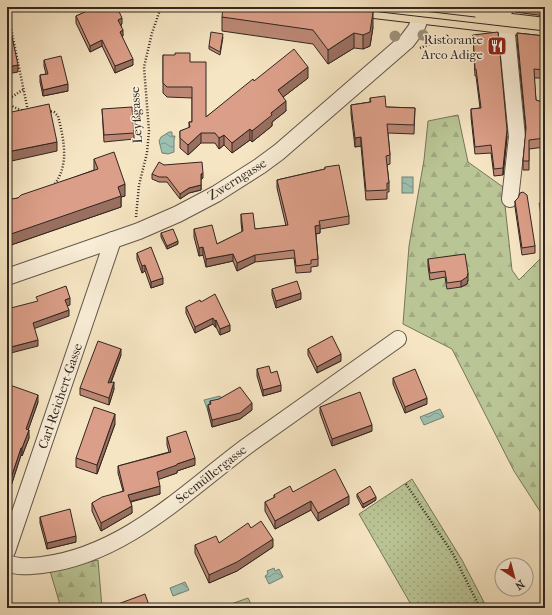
<svg xmlns="http://www.w3.org/2000/svg" width="552" height="615" font-family="'IM FELL French Canon',serif">
<style>
.forest{fill:url(#forest-firs);stroke:#76765a}
.garden{fill:url(#garden-dots);stroke:#76765a}
.water{fill:url(#water-waves);stroke:#728276}
.lines{fill:none;stroke-linecap:round;stroke-linejoin:round}
.minor-casing{stroke:#625649;stroke-width:18}
.major-casing{stroke:#312620;stroke-width:22}
.path{stroke:#312620;stroke-width:2.5;stroke-dasharray:1 2;stroke-linecap:butt}
.minor{stroke:#f9eed8;stroke-width:16}
.major{stroke:#f6e5c3;stroke-width:20}
.tram{stroke:#312620;stroke-width:1}
.tree{fill:#9c9279}
.wall{fill:#bc8875;stroke:#312620}
.shaded-wall{fill:#996f5f;stroke:#312620}
.building{fill:#db9e88;stroke:#312620}
.labels{text-anchor:middle;dominant-baseline:central;stroke-width:3;stroke-linejoin:round;paint-order:stroke}
.poi-label{font-size:13px;fill:#312620;stroke:#f9eed8;text-anchor:end}
.street-label{font-size:13px;fill:#312620;stroke:#f9eed8}
</style>
<defs>
<pattern id="forest-firs" width="22" height="20" patternUnits="userSpaceOnUse"><rect width="22" height="20" fill="#bac595"/><path d="M5 1l3.5 6h-7zM16 11l3.5 6h-7z" fill="#a0a980"/></pattern>
<pattern id="garden-dots" width="8" height="8" patternUnits="userSpaceOnUse"><rect width="8" height="8" fill="#bac595"/><path d="M2 2h.1M6 6h.1" fill="none" stroke="#a0a980" stroke-width="1.8" stroke-linecap="round"/></pattern>
<pattern id="water-waves" width="16" height="10" patternUnits="userSpaceOnUse"><rect width="16" height="10" fill="#9dbfaf"/><path d="M0 5q4-4 8 0t8 0" fill="none" stroke="#819b8e"/></pattern>
</defs>
<rect width="100%" height="100%" fill="#f6e5c3"/>
<filter id="stains"><feTurbulence type="fractalNoise" baseFrequency=".005" numOctaves="4"/><feColorMatrix values="0 0 0 0 .2 0 0 0 0 .09 0 0 0 0 .02 0 0 0 .5 -.17"/></filter>
<radialGradient id="worn" r=".72"><stop offset=".6" stop-color="#630" stop-opacity="0"/><stop offset="1" stop-color="#630" stop-opacity=".3"/></radialGradient>
<g class="forest">
<path d="M458,115L468,162L503,187L512,270L519,280L545,254V519L514,471L452,349L403,324L409,246L424,160L428,121Z"/>
<path d="M545,201V241L539,203Z"/>
<path d="M98,560L102,608H61L50,571Z"/>
<path d="M248,598L253,608H220Z"/>
</g>
<path class="garden" d="M412,479L462,560L487,608H413L359,514Z"/>
<g class="water">
<path d="M169,132H172V136H175L174,140V152L168,154L162,153L159,141L161,137Z"/>
<rect x="402" y="177" width="11" height="16"/>
<path d="M220,396L223,403L208,411L204,400Z"/>
<path d="M440,409L444,417L424,425L420,417Z"/>
<path d="M274,568L275,571L279,569L283,577L269,584L265,576L268,574L267,571Z"/>
<path d="M185,582L189,590L173,596L170,588Z"/>
</g>
<g class="lines">
<g class="minor-casing">
<g id="minor">
<path d="M500,24L505,7"/>
<path d="M506,25L517,137L510,199"/>
<path d="M7,277L139,231L178,214L216,194L260,166L279,152L407,41L416,29L422,13"/>
<path d="M7,551L113,240"/>
<path d="M7,563C19,568 30,566 42,565C124,555 184,493 247,446C297,410 348,375 398,339"/>
</g>
</g>
<g class="major-casing">
<path id="major" d="M366,7L545,28"/>
</g>
<g class="path">
<path d="M7,9L28,111"/>
<path d="M420,48L445,38L449,34"/>
<path d="M7,100L24,89"/>
<path d="M7,104L23,111"/>
<path d="M48,111L54,112L58,116C64,140 70,166 53,186"/>
<path d="M136,217L139,185L147,153L149,131L144,67L152,33L161,7"/>
<path d="M406,484L453,554L480,608"/>
</g>
<use href="#minor" class="minor"/>
<use href="#major" class="major"/>
<g class="tram">
<path d="M337,7L545,31"/>
<path d="M390,7L475,17"/>
</g>
</g>
<g class="tree">
<circle cx="423" cy="35" r="5.5"/>
<circle cx="395" cy="36" r="5.5"/>
</g>
<g class="wall">
<path d="M86,7L122,24L121,25L123,36L122,37L133,65L115,73L102,46L90,52L76,23V16L86,12Z"/>
<path d="M515,7H545V16L515,12Z"/>
<path d="M222,17L373,27L370,46L363,49L354,48L328,64L313,44L222,31Z"/>
<path d="M517,33L545,36V78H534L536,100L545,103V147L529,149V170H523V161L526,132L517,41Z"/>
<path d="M473,35L507,137L503,175L494,176L491,153L475,154L471,117V109L480,108L476,76H475Z"/>
<path d="M223,37L220,55L209,49V46Z"/>
<path d="M163,55L190,62L206,117L254,81L308,78L283,97L286,111L272,122V126L252,142L250,140L232,153L224,145L219,149L215,143H201L188,155L180,148V131L189,128V122H192V98L167,97L163,93Z"/>
<path d="M44,60L68,91L43,96L40,82V75L46,74L44,66Z"/>
<path d="M370,98L386,107L415,108L414,134L388,133L390,155V164L387,165L389,183V192H387V199L366,200L361,146L355,147L351,114V105L370,102Z"/>
<path d="M102,109L134,133V139L104,142Z"/>
<path d="M94,159L125,196L121,197V207L11,245L7,235V200L18,198L94,170Z"/>
<path d="M164,165L203,178L201,179V190L189,193L180,199L167,182H159L152,179V174Z"/>
<path d="M325,167L349,216V224L320,229V233L316,234L318,259V266L311,267V272L296,273L294,258L255,262L237,271L233,261L206,267L203,255L199,256L194,237V229L217,244L242,232L241,222V214L255,229L286,226L277,188V180L325,169Z"/>
<path d="M515,201L535,246V253L522,255L515,207Z"/>
<path d="M161,233L178,244L167,249L161,237Z"/>
<path d="M137,253L163,284L151,288L145,271L142,273L137,259Z"/>
<path d="M428,259L468,280L467,284L461,287L447,289L445,277L430,280L428,266Z"/>
<path d="M272,289L301,299L276,308L272,295Z"/>
<path d="M201,302L230,331L220,335L216,327H215L213,324L195,333L186,313V307Z"/>
<path d="M308,349L341,361L317,373L308,355Z"/>
<path d="M121,355L111,383L114,389L109,405L80,395V388Z"/>
<path d="M257,369L271,373L281,391L263,396L257,376Z"/>
<path d="M393,378L427,404L405,413L393,384Z"/>
<path d="M7,384L38,402L28,430L29,438L22,456L21,455L11,486L7,485Z"/>
<path d="M210,401L252,410L240,419L212,427L208,411V405L210,404Z"/>
<path d="M320,407L372,431L332,446L320,413Z"/>
<path d="M115,424L97,474L76,467V458Z"/>
<path d="M167,437L195,465L177,471V473L158,479L160,494L131,502L132,513L101,531L92,511V503L123,491L118,473V466L169,452L167,445Z"/>
<path d="M293,492L349,504L318,521L311,510L275,529L265,511V502L274,498V495Z"/>
<path d="M357,494L376,500L363,508L357,497Z"/>
<path d="M40,517L76,542L47,549L40,523Z"/>
<path d="M251,528L273,547L237,571L209,583L195,553V545L219,543Z"/>
</g>
<g class="shaded-wall">
<path d="M373,12V27L370,46L363,49V35Z"/>
<path d="M122,18V24L118,26V20Z"/>
<path d="M123,30V36L120,38V32Z"/>
<path d="M354,33V48L328,64V50Z"/>
<path d="M102,40V46L90,52V46Z"/>
<path d="M133,59V65L115,73V66Z"/>
<path d="M18,65V72L7,74V67Z"/>
<path d="M308,67V78L278,101V90Z"/>
<path d="M68,84V91L43,96V90Z"/>
<path d="M286,101V111L272,122V126L252,142V131L271,113Z"/>
<path d="M250,129V140L232,153V143Z"/>
<path d="M507,130V137L503,175V168Z"/>
<path d="M201,133V143L188,155V145Z"/>
<path d="M224,135V145L219,149V138Z"/>
<path d="M361,137V146L355,147V138Z"/>
<path d="M57,142V151L7,162V152Z"/>
<path d="M203,173V178L201,179V174Z"/>
<path d="M125,184V196L121,197V207L11,245V234L118,187Z"/>
<path d="M201,185V190L189,193L180,199V194L189,188Z"/>
<path d="M320,225V233L315,234V226Z"/>
<path d="M178,241V244L167,249V246Z"/>
<path d="M203,247V255L199,256V248Z"/>
<path d="M233,254V261L206,267V259Z"/>
<path d="M255,255V262L237,271V263Z"/>
<path d="M145,265V271L142,273V266Z"/>
<path d="M468,273V280L467,284L461,287V281Z"/>
<path d="M163,278V284L151,288V282Z"/>
<path d="M301,293V299L276,308V301Z"/>
<path d="M70,298V305L65,307V300Z"/>
<path d="M69,310V316L33,329V323Z"/>
<path d="M213,318V324L195,333V327Z"/>
<path d="M216,320V327H215V321Z"/>
<path d="M230,325V331L220,335V329Z"/>
<path d="M38,340V346L7,354V348Z"/>
<path d="M121,349V355L108,389V383Z"/>
<path d="M341,354V361L317,373V367Z"/>
<path d="M114,382V389L109,405V398Z"/>
<path d="M281,385V391L263,396V390Z"/>
<path d="M38,395V402L26,436V429Z"/>
<path d="M427,398V404L405,413V407Z"/>
<path d="M252,403V410L240,419L212,427V420Z"/>
<path d="M115,414V424L97,474V465Z"/>
<path d="M372,425V431L332,446V439Z"/>
<path d="M29,430V438L22,456V448Z"/>
<path d="M21,448V455L11,486V478Z"/>
<path d="M195,458V465L177,471V473L157,480V472L177,464Z"/>
<path d="M160,486V494L128,502V495Z"/>
<path d="M349,496V504L318,521V513Z"/>
<path d="M376,497V500L363,508V504Z"/>
<path d="M311,501V510L275,529V521Z"/>
<path d="M132,506V513L101,531V523Z"/>
<path d="M76,536V542L47,549V543Z"/>
<path d="M273,539V547L237,571L209,583V575Z"/>
</g>
<g class="building">
<path d="M86,7H112L113,9L117,7L122,18L118,20L123,30L120,32L133,59L115,66L102,40L90,46L76,16L87,11Z"/>
<path d="M223,7H337L373,12L370,32L363,35L354,33L328,50L313,30L222,17Z"/>
<path d="M11,32L18,65L7,67V33Z"/>
<path d="M211,32L223,34L220,52L209,46Z"/>
<path d="M498,32L507,130L503,168L494,169L491,145L475,147L471,109L481,108L476,69H475L473,35Z"/>
<path d="M517,33L545,36V70L534,69L536,100L545,103V138L529,140V161H523L526,128Z"/>
<path d="M294,49L308,67L278,90L286,101L271,113L272,115L252,131L250,129L232,143L224,135L219,138L215,133H201L188,145L180,138V131L190,127L189,122H192V87H167L163,83V55H175V53H190V62H206V117L253,79L254,81Z"/>
<path d="M61,56L68,84L43,90L40,75L48,74L44,60Z"/>
<path d="M385,96L386,107L415,108L414,125L387,124L390,155L386,156L389,183H387V190L366,191L361,137L355,138L351,105L371,102L370,98Z"/>
<path d="M49,104L57,142L7,152V113Z"/>
<path d="M132,107L134,133L104,135L102,109Z"/>
<path d="M114,152L125,184L118,187L121,196L11,234L7,224V200L12,199L18,198L21,195L98,169L94,159Z"/>
<path d="M159,162L164,165L202,162L203,173L201,174V185L189,188L180,194L167,177H159L152,174Z"/>
<path d="M339,165L349,216L319,221L320,225L315,226L318,259L311,260V264L296,266L294,250L255,255L237,263L233,254L206,259L203,247L199,248L194,229L212,225L217,244L243,231L241,214L253,213L255,229L288,225L277,180L325,169V167Z"/>
<path d="M523,192L527,195L535,246L522,248L515,201L518,198L520,193Z"/>
<path d="M173,229L178,241L167,246L161,233Z"/>
<path d="M151,247L163,278L151,282L145,265L142,266L137,253Z"/>
<path d="M465,254L468,273L467,277L461,281L447,283L445,271L430,273L428,259Z"/>
<path d="M297,281L301,293L276,301L272,289Z"/>
<path d="M66,286L70,298L65,300L69,310L33,323L38,340L7,348V316H8L7,309L38,301L36,297Z"/>
<path d="M215,294L230,325L220,329L216,320L215,321L213,318L195,327L186,307L200,300L201,302Z"/>
<path d="M332,336L341,354L317,367L308,349Z"/>
<path d="M98,341L121,349L108,383L114,382L109,398L80,388Z"/>
<path d="M269,366L271,373L277,371L281,385L263,390L257,369Z"/>
<path d="M415,369L427,398L405,407L393,378Z"/>
<path d="M7,384L38,395L26,429L29,430L22,448H21L11,478L7,477Z"/>
<path d="M240,387L252,403L240,413L212,420L208,405L211,404L210,401L219,399Z"/>
<path d="M360,392L372,425L332,439L320,407Z"/>
<path d="M94,407L115,414L97,465L76,458Z"/>
<path d="M186,431L195,458L177,464V465L157,472L160,486L128,495L132,506L101,523L92,503L102,497L124,491L118,466L171,452L167,437Z"/>
<path d="M335,469L349,496L318,513L311,501L275,521L265,502L275,497L274,495L290,486L293,492Z"/>
<path d="M370,486L376,497L363,504L357,494Z"/>
<path d="M70,509L76,536L47,543L40,517Z"/>
<path d="M261,521L273,539L237,562L209,575L195,545L216,536L219,543L248,523L251,528Z"/>
<path d="M145,594L150,608H111L110,607Z"/>
<path d="M53,606V608H44Z"/>
</g>
<defs>
<g id="restaurant-square" transform="scale(1)"><rect x="-9" y="-9" width="18" height="18" rx="4" fill="#8f2418" stroke="#f9eed8"/><path d="M-5-6h1v4h1v-4h1v4h1v-4h1v5L-1.5 .5V6h-2V.5L-5-1ZM5-6V6H3V1.5H1.5Q1.5-4 5-6Z" fill="#fff"/></g>
</defs>
<g fill-rule="evenodd">
<use href="#restaurant-square" x="497" y="46"/>
</g>
<g class="labels">
<g class="poi-label">
<text x="483" y="39">Ristorante<tspan x="483" dy="15">Arco Adige</tspan></text>
</g>
<g class="street-label">
<text transform="translate(136 115) rotate(-93)">Leyßgasse</text>
<text transform="translate(237 179) rotate(-32)">Zwerngasse</text>
<text transform="translate(60 396) rotate(-71)">Carl-Reichert-Gasse</text>
<text transform="translate(211 474) rotate(-38)">Seemüllergasse</text>
</g>
</g>
<rect width="552" height="615" fill="none" stroke="#f6e5c3" stroke-width="24"/>
<rect x="8" y="8" width="536" height="599" fill="none" stroke="#312620" stroke-width="2"/>
<rect x="12" y="12" width="528" height="591" fill="none" stroke="#312620"/>
<g transform="translate(514 577) rotate(144)"><circle r="19" fill="#f9eed8" stroke="#a99e8e"/>
<path d="M0-3L7 15L0 10L-7 15Z" fill="#8f2418"/>
<text y="-6" font-size="11" font-weight="bold" text-anchor="middle" fill="#312620">N</text>
</g>
<rect width="100%" height="100%" filter="url(#stains)"/>
<rect width="100%" height="100%" fill="url(#worn)"/>
</svg>
